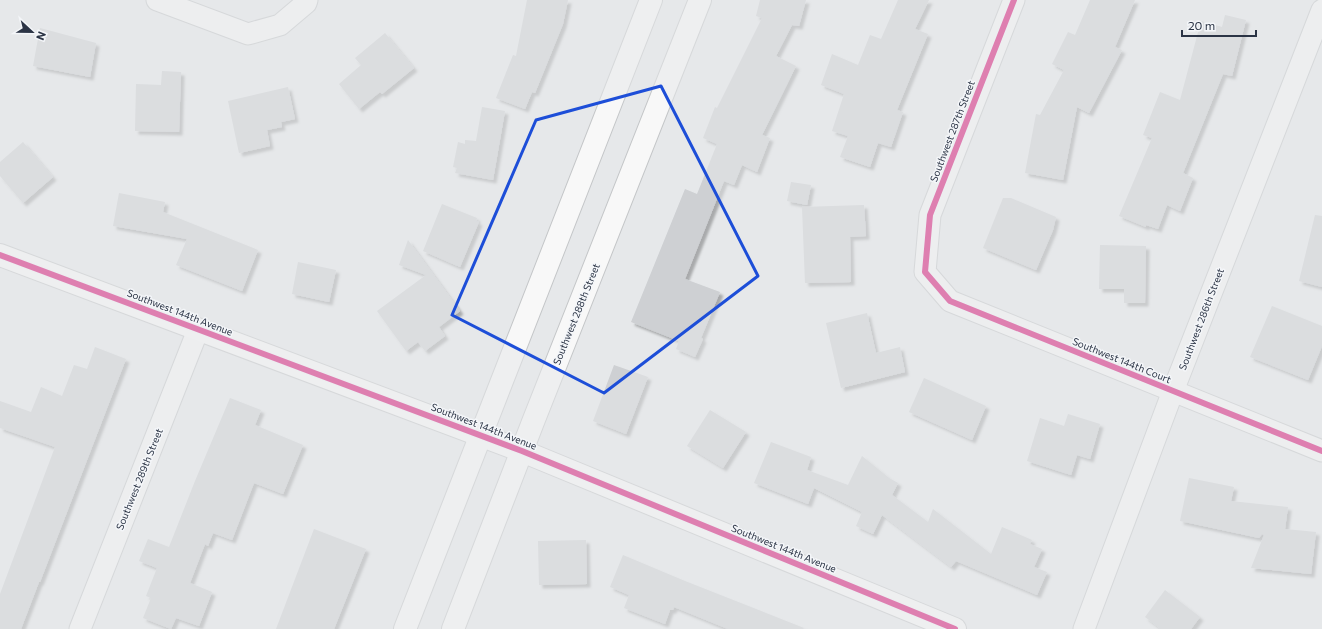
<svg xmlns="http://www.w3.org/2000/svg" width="1322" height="629" font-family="Commissioner,sans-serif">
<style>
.building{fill:#ced0d3;filter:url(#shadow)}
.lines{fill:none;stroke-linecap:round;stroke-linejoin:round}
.street-casing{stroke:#c4c6c8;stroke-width:23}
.secondary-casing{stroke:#c4c6c8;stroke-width:24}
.street{stroke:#f5f6f7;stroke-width:21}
.secondary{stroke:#f8f8f8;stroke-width:22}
.cycleway-casing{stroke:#f4f6f9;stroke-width:8}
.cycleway{stroke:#d6006c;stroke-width:6}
.marked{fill:none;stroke:#1d4ed8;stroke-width:3;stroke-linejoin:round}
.labels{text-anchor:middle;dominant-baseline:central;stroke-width:3;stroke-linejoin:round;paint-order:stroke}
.street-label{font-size:10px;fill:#2b3445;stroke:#f4f6f9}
</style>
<defs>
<filter id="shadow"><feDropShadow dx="3.5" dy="3.5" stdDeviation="1" flood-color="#0004"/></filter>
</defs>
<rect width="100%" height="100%" fill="#e6e8ea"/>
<g class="building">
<path d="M527,0H568L563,24L535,93L532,92L525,109L496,98L513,55L516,56Z"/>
<path d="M760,0H806L799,26L792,25L776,56L796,66L762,135L770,138L757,172L742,165L734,185L724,181L685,279L720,292L701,338L703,339L695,357L676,349L679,341L631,322L685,189L697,194L717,144L703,138L715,107L717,108L762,18L756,16Z"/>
<path d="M898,0H929L915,29L928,34L897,110L903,112L891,147L878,143L870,167L840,157L848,136L832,131L844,94L821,85L832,54L858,65L870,35L881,39Z"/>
<path d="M1090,0H1135L1115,47L1122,50L1089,113L1077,107L1063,180L1025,173L1036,114L1040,115L1064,70L1052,64L1068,32L1075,35Z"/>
<path d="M1225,15L1246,20L1232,76L1223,74L1183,173L1193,178L1180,211L1167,205L1158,229L1146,225V227L1119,216L1152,138L1143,135L1160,92L1180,100L1201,21L1222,27Z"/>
<path d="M40,28L96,43L90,77L33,66Z"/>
<path d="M385,33L414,68L382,94L380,92L359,109L339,84L361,65L355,58Z"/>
<path d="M162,71L181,72L179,132L135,131L136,84L161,85Z"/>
<path d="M288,87L295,119L281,122L282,127L267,130L270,146L239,153L228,101Z"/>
<path d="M482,107L505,111L493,180L455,173L457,168L453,167L458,142L465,144V140L476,141Z"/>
<path d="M23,142L53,177L23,203L0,176V162Z"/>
<path d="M791,182L811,185L807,205L787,201Z"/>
<path d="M119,193L165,202L163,212L258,250L242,291L176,265L187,239L113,226Z"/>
<path d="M1003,198H1011L1056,217L1053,230L1036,270L983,248Z"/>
<path d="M442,204L477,218L476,221L479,222L460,267L423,251Z"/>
<path d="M864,205L866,236L850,237L851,282L805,283L802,207Z"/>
<path d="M1315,215L1322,216V287L1299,281Z"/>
<path d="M408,240L460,311L439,327L445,336L425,351L418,342L406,351L377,311L426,275L399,265Z"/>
<path d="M1100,245L1146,246L1145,303H1124V289H1099Z"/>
<path d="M298,262L336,270L329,302L292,294Z"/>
<path d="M1272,306L1322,326V346L1308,380L1250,357Z"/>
<path d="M867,313L876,353L900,347L905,372L841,388L826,323Z"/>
<path d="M95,347L126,359L40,582H39L21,629H0V594L55,447L0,428V401L31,412L41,387L62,396L74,365L87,369Z"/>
<path d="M614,365L648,377L626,434L593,421Z"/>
<path d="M924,378L986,406L972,440L909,412Z"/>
<path d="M230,398L261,410L255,425L303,445L283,494L254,483L232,540L213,533L208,546L205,544L190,583L212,592L199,626L176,618L171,629L143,618L151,598L146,596L157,568L139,561L148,539L169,547L195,481Z"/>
<path d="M710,410L746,432L723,468L687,446Z"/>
<path d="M1068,414L1100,424L1090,459L1077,455L1071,475L1027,461L1040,418L1064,426Z"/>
<path d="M771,442L811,457L807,470L848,485L862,456L889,478L898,483L892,495L928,522L933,509L991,554L1002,527L1032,540L1030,544L1042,549L1034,567L1047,572L1037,595L956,561L951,567L882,515L873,534L856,526L862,512L814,488L808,504L754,483Z"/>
<path d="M1189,478L1234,487L1231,501L1288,507L1285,529L1316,532L1311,574L1251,568L1264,535L1262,534L1259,538L1180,521Z"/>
<path d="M314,529L366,549L334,629H276Z"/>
<path d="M586,540L587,584L539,585L538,541Z"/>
<path d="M623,555L685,581L804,628L803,629H728L674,607L673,610H670L665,624L624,608L629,595L610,587Z"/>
<path d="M1165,590L1200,617L1191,629H1161L1145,617Z"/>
</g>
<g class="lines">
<g class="street-casing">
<g id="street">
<path d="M157,0L248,34L280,25L306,3L307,0"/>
<path d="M1014,0L930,215L925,272L950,301L1322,451"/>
<path d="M80,629L198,330"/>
<path d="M1084,629L1173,391L1322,10"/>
</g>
</g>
<g class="secondary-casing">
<g id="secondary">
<path d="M0,255L522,451L955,629"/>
<path d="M405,629L651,0"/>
<path d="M453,629L533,422L700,0"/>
</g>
</g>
<use href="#street" class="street"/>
<use href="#secondary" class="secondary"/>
<g class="cycleway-casing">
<g id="cycleway">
<path d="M1014,0L930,215L925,272L950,301L1322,451"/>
<path d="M0,255L522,451L955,629"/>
</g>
</g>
<use href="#cycleway" class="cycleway"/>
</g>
<path d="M0 0H1322V629H0ZM661,86L758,276L604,393L452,315L536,120Z" fill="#e6e8ea" fill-opacity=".55" fill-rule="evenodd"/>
<path class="marked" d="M661,86L758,276L604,393L452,315L536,120Z"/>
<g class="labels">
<g class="street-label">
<text transform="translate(952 131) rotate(-69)">Southwest 287th Street</text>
<text transform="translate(180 312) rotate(21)">Southwest 144th Avenue</text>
<text transform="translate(576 314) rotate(-68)">Southwest 288th Street</text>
<text transform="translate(1201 319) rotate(-69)">Southwest 286th Street</text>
<text transform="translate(1122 360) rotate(22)">Southwest 144th Court</text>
<text transform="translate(484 426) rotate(21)">Southwest 144th Avenue</text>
<text transform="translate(139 479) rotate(-68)">Southwest 289th Street</text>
<text transform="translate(784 548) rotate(22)">Southwest 144th Avenue</text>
</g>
</g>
<g transform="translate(32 32) rotate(112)" stroke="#f4f6f9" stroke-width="3" paint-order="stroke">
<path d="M0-3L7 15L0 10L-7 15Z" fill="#2b3445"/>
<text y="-6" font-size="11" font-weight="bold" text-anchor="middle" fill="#2b3445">N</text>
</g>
<path d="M1182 30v6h74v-6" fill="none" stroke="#2b3445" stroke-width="2"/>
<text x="1188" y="30" font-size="12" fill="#2b3445" stroke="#f4f6f9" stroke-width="3" paint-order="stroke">20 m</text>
</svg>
